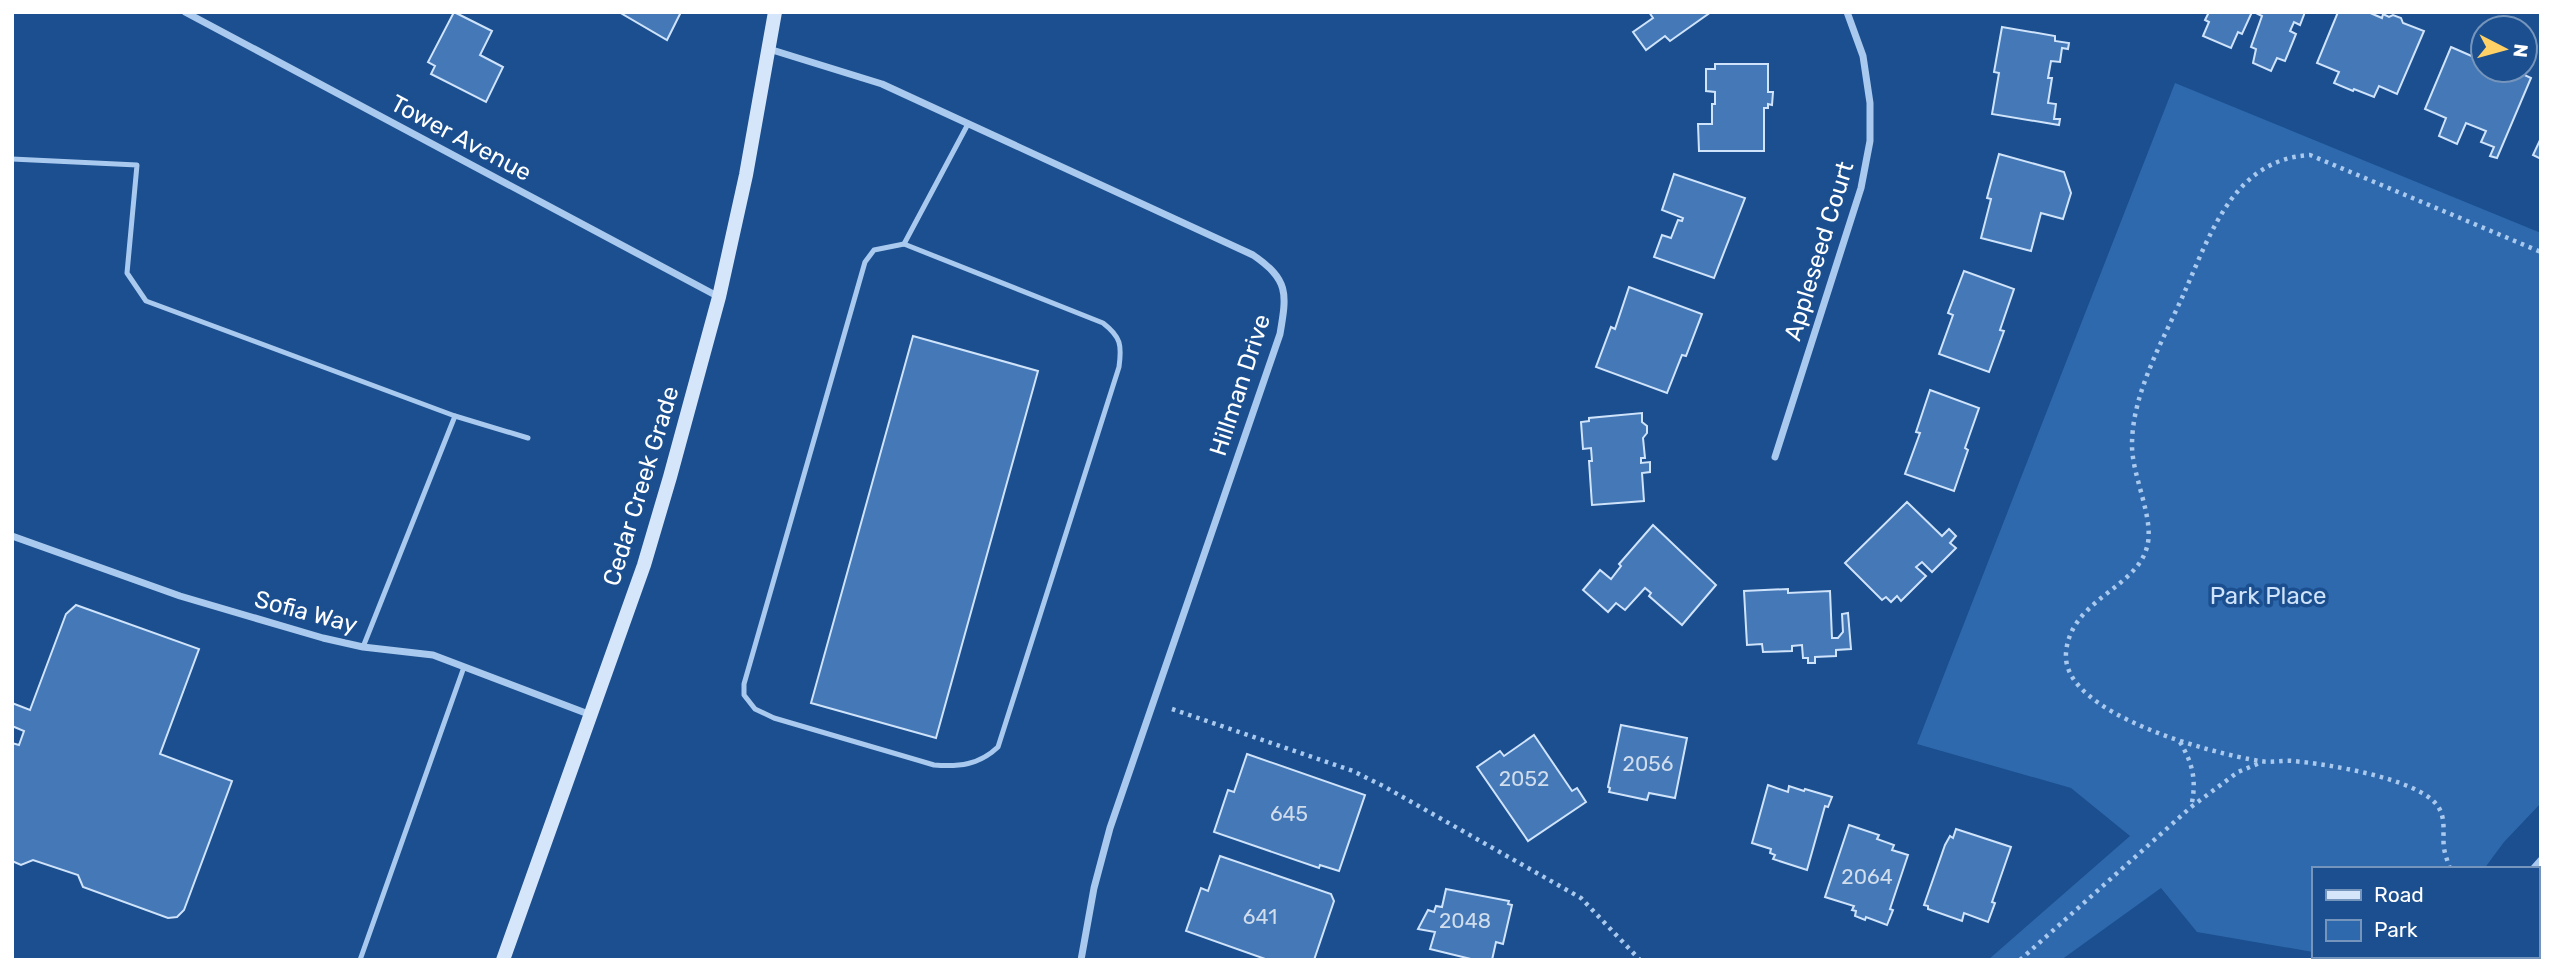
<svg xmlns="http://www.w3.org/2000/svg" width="2553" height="972" font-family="Rubik,sans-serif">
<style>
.green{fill:#2e69ad}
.building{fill:#4478b7;stroke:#cfe3fa;stroke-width:2}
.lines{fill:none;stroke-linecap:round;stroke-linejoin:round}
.path{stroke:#a9c9ee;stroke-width:4.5;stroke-dasharray:3.5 5;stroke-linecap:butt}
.lane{stroke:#a9c9ee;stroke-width:5}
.street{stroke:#a9c9ee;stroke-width:7}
.secondary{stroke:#d6e6fa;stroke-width:14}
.labels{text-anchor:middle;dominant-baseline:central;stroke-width:7;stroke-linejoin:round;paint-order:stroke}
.number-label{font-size:21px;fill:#d0dded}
.street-label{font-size:24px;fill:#fff;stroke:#1b4f8f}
.park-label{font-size:24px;fill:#cfe3fa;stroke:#1b4f8f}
</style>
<rect width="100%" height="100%" fill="#1b4f8f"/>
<g class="green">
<path d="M2175,83L2541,233V803L2504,842L2484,869H2313V952L2197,932L2161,888L2061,960H1988L2130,836L2071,788L1917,744Z"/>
<path d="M2335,956H2438L2437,960H2354Z"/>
</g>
<g class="building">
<path d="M454,12L492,31L480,55L503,67L486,102L431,74L435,66L428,62Z"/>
<path d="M619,12H681L667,40Z"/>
<path d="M1649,12H1711L1670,41L1665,36L1646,50L1633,32L1653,18Z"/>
<path d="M2209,12H2252L2242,34L2238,32L2231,48L2203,36L2209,22L2205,20Z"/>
<path d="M2254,12H2305L2300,25L2294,22L2290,31L2296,34L2285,61L2277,58L2271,71L2253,63L2256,49L2251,47L2262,16Z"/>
<path d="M2338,12H2368L2382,18L2383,14L2389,17L2393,15L2401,18L2403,23L2424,31L2397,94L2379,86L2374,97L2354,89L2353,91L2334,83L2339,72L2317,63Z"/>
<path d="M2002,27L2055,36V41L2069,43L2068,49L2062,48L2060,62L2051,61L2048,78H2052L2048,103L2056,104L2054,119H2060L2059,125L1992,114L1999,73L1994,72Z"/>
<path d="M2451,47L2483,61V70H2514L2531,78L2497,158L2490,156L2494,147L2481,142L2486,131L2466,123L2457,144L2439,136L2446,118L2425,109Z"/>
<path d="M1715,64H1768V92H1773L1772,105L1768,104V108H1764V151H1699L1698,124H1712V104H1715V92L1706,91V69H1715Z"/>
<path d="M2541,138V159L2533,155Z"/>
<path d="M1999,154L2064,172L2071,193L2063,219L2041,213L2031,251L1981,238L1991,199L1987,198Z"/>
<path d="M1674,174L1745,198L1714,278L1654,257L1662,235L1671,238L1678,220L1682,221L1683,218L1662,210Z"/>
<path d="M1964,271L2014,289L2000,330L2004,331L1989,372L1939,354L1953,315L1948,313Z"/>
<path d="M1629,287L1702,314L1686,356L1682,355L1667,393L1596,367L1611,327L1615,329Z"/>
<path d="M913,336L1038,371L936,738L811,703Z"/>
<path d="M1930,390L1979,408L1965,448L1968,450L1954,491L1905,474L1920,433L1916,432Z"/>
<path d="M1642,413V422L1647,426V433L1643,438L1645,458H1641V463L1650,462V472L1642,473L1644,501L1592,505L1589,461H1592L1591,448L1583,449L1581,422L1589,421V418Z"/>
<path d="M1907,502L1942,536L1949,529L1956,536L1950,543L1956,548L1932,572L1922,562L1916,567L1926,576L1901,601L1897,596L1891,602L1886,597L1882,600L1845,563Z"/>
<path d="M1653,525L1716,585L1682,625L1649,596L1651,593L1645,588L1625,610L1616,603L1608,612L1583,590L1600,570L1611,579L1621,566L1619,564Z"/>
<path d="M1788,589V593L1830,591L1832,638H1838L1843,632L1842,614L1848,613L1851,649L1836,650V656L1815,657V663H1808V658H1803L1802,645L1792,646V651L1763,652L1762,644L1747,645L1744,591Z"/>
<path d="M76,605L199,649L160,754L232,781L184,910L177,917L168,918L83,887L78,875L33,860L21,865L12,861V743L19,745L24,731L12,726V703L30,710L66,614Z"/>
<path d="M1621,725L1687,738L1675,798L1649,793L1647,800L1609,792L1610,788L1608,787Z"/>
<path d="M1534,735L1572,791L1577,788L1586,802L1528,841L1477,767L1500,751L1504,756Z"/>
<path d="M1247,754L1365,795L1339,871L1320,865L1319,868L1214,832L1228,790L1234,792Z"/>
<path d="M1768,785L1788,792L1789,786L1804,791L1805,789L1832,797L1828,807L1825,806L1807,870L1773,859L1775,855L1770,853L1771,849L1752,843Z"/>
<path d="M1849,825L1879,835L1877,839L1894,845L1892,850L1908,855L1890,909L1893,910L1887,925L1866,917L1865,920L1855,916L1856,911L1852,910L1854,906L1825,897Z"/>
<path d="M1956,829L2011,847L1992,902L1995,903L1988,922L1964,913L1962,921L1928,909V906L1924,905L1945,845L1950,836L1953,838Z"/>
<path d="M1220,856L1331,894L1334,901L1314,960H1268L1186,931L1201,888L1208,891Z"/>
<path d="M1446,889L1509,901L1508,904L1512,905L1503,944L1496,942L1492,960H1475L1430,949L1435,932L1418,929L1428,910L1434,912L1436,906L1442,907Z"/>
</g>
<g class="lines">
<g class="path">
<path d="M1172,709L1353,771L1385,787L1581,898L1640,960"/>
<path d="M2180,742C2193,764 2197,781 2191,807"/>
<path d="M2450,869C2448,862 2445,855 2444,848C2442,833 2447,819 2437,805C2416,778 2327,764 2293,761C2282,760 2271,763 2260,761C2214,754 2061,714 2066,653C2070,600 2136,589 2147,547C2155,519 2132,477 2132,445C2132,392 2164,339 2185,291C2211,232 2235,159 2310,155L2541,252"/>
<path d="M2020,960L2191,807L2238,772L2262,762"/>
</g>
<g class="lane">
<path d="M12,159L137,165L127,273L146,301L455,416L363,647"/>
<path d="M904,244L1103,323C1121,337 1122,345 1119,367L998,747C979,765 959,767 934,765L774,718L755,709L744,695V684L865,262L874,250Z"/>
<path d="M904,244L968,124"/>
<path d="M455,416L528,438"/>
<path d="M360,960L464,667"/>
</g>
<g class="street">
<path d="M185,12L719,297"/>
<path d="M769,49L882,84L1253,255C1289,280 1287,293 1280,334L1110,828L1094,888L1081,960"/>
<path d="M1775,457L1861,188L1870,141V103L1863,56L1847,12"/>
<path d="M12,536L180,596L323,638L363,647L433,655L591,715"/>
<path d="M2533,869L2541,860"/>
<path d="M2483,960L2484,956"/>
</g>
<path class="secondary" d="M503,960L644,565L670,477L719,297L746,175L775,12"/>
</g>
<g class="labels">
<g class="number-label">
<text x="1648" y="763">2056</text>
<text x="1524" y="778">2052</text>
<text x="1289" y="813">645</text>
<text x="1867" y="876">2064</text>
<text x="1260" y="916">641</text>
<text x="1465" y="920">2048</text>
</g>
<g class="street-label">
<text transform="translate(461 138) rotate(28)">Tower Avenue</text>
<text transform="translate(1819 251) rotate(-73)">Appleseed Court</text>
<text transform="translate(1240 385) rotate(-72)">Hillman Drive</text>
<text transform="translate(641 486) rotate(-73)">Cedar Creek Grade</text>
<text transform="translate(306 612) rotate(15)">Sofia Way</text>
</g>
<g class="park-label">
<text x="2268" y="596">Park Place</text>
</g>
</g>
<rect width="2553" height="972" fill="none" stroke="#ffffff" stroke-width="28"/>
<rect x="2312" y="867" width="228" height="91" fill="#1b4f8f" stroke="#7695bc" stroke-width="2"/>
<rect x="2326" y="890" width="35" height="10" fill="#d6e6fa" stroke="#7695bc" stroke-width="2"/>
<text x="2374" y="902" font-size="21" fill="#ffffff">Road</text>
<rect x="2326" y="920" width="35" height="21" fill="#2e69ad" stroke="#7695bc" stroke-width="2"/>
<text x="2374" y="937" font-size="21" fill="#ffffff">Park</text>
<g transform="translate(2504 49) rotate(96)"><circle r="33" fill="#1b4f8f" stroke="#7695bc" stroke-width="2"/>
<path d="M0-5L12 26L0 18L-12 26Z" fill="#ffd166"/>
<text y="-10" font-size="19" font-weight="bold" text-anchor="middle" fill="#ffffff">N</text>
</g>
</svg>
